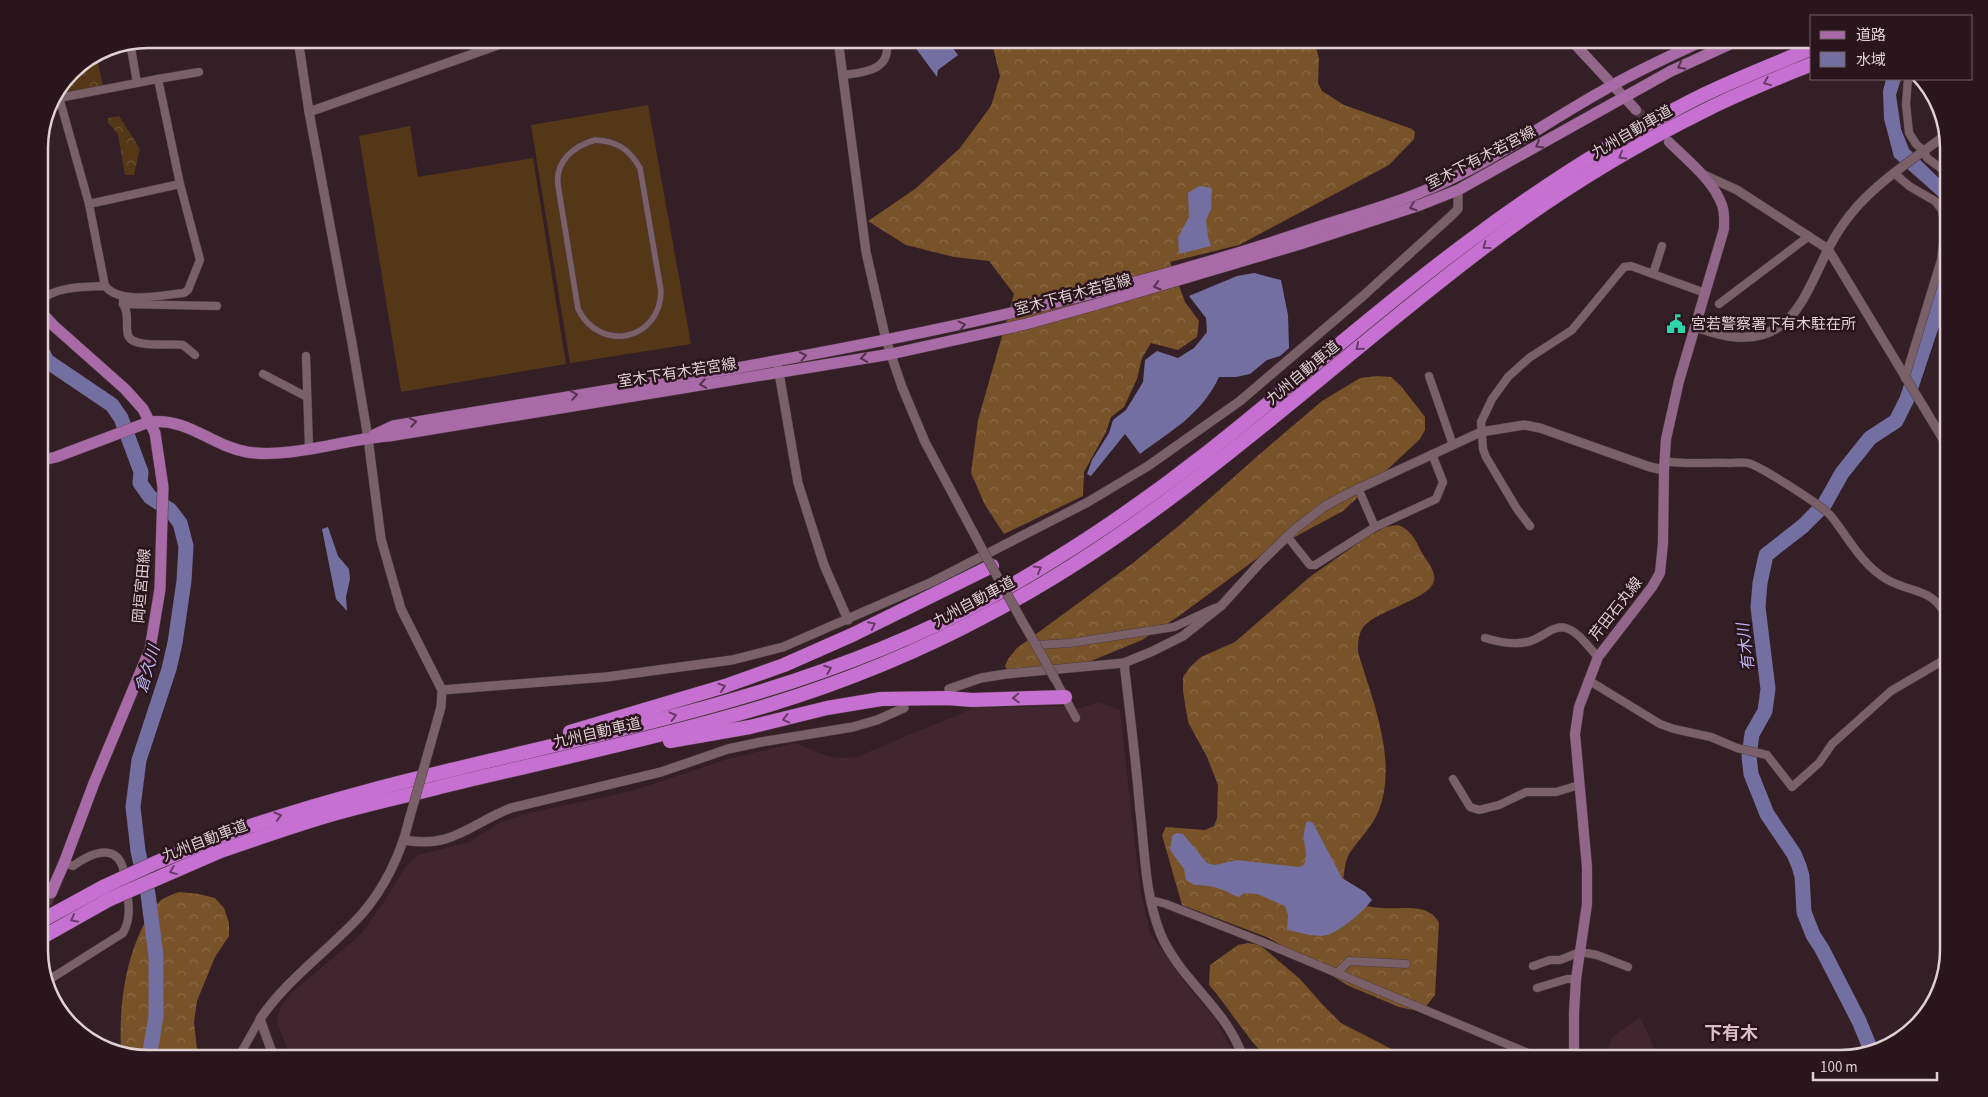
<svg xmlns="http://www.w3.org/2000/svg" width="1988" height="1097" font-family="'Source Sans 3','Noto Sans JP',sans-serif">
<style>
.built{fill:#41252f}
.forest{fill:url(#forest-crowns)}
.park{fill:url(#park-crowns)}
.pitch{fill:#543717}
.water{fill:#746fa1}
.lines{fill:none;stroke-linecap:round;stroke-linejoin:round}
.river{stroke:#746fa1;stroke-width:15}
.secondary-tunnel{stroke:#4e3a40;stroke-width:10;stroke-dasharray:10 5;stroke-linecap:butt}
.primary-tunnel{stroke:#4e3a40;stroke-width:11;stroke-dasharray:11 5.5;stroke-linecap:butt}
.pedestrian-casing{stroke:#4e3c42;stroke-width:7}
.minor-casing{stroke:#4e3c42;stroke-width:9}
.tertiary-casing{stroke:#4e3c42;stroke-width:10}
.secondary-casing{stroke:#4e3c42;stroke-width:11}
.primary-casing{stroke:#4e3c42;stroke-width:12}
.motorway-casing{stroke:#4e3c42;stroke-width:15}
.pedestrian{stroke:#7a6169;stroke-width:5.5}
.minor{stroke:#7a6169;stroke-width:8}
.tertiary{stroke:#7a6169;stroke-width:9}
.secondary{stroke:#916688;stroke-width:10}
.primary{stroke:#a86ba7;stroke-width:11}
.motorway{stroke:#c671d1;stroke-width:14}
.tertiary-bridge-casing{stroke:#4e3c42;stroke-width:10;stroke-linecap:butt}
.motorway-bridge-casing{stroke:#4e3c42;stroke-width:15;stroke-linecap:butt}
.tertiary-bridge{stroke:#7a6169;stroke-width:9}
.motorway-bridge{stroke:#c671d1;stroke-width:14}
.oneway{stroke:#56334d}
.oneway2{stroke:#683a65}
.labels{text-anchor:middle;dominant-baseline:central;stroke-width:5;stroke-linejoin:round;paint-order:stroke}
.street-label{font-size:15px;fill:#dfd0d4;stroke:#2a151d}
.poi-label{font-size:15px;fill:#dfd0d4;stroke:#2a151d;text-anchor:start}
.water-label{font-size:16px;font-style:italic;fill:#bdb7f5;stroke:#2a151d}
.quarter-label{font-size:18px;font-weight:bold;fill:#dabdc6;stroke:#2a151d}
.rim{fill:none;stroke:#dfd0d4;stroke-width:2.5}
</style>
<defs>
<pattern id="forest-crowns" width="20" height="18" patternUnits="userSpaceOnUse" patternTransform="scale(1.25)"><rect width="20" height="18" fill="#785228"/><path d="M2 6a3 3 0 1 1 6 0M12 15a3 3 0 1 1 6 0" fill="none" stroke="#8b6a46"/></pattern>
<pattern id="park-crowns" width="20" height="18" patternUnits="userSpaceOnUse" patternTransform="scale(1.25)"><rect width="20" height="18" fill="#543717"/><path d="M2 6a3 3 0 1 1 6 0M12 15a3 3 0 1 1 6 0" fill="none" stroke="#6c5338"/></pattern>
</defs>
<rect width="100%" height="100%" fill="#341f26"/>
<g class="built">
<path d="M1099,702L1120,710L1140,889L1150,933L1184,982L1215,1018L1236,1058H291L277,1023L279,1009L290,994L361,934L384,901L406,866L418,855L469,842L498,824L528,813L632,791L727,759L795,743L825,755L841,758L856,757L974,708L1052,706L1080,708Z"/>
<path d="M1640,1017L1659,1058H1585V1050H1599L1608,1048L1612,1037Z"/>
</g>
<g class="forest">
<path d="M991,39H1314L1319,59L1318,83L1322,91L1344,105L1412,129L1415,132L1414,139L1389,165L1239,245L1170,262L1185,302L1199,321L1197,337L1178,350L1151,343L1142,358L1137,379L1124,407L1111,417L1106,432L1084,472L1083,496L1004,534L985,505L971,473L978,420L1014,294L989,261L954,257L906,245L868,221L915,189L960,148L991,106L1000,76Z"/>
<path d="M1377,376L1391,377L1401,386L1425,417V430L1420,439L1343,511L1263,554L1179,616L1142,640L1091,661L1058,671L1009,673L1005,666L1008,659L1017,648L1133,563L1181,524L1261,453L1322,401L1360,378Z"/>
<path d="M1398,525C1412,530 1415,540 1422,553C1427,561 1436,571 1434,581C1431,599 1371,612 1362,629C1358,636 1358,644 1358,652C1372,699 1398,760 1379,810C1373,826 1359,839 1349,854C1344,863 1344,878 1342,888L1355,904C1364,905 1373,908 1382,908C1400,910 1429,902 1439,923L1435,995L1424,1009L1418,1011L1399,1007L1349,986L1269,938L1182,905L1162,835L1166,827L1205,830L1214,826L1217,818L1218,785L1207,757L1188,722L1183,691V677L1190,667L1201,657L1235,642L1311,576L1364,539L1385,527Z"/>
<path d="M179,892L199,894L215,898L224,908L229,923V936L215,957L197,1001L194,1022L198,1058H148L121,1051C119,1009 124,966 142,928C147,919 151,909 159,902C164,897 172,895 179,892Z"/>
<path d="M1248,943L1260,945L1300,979L1322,1004L1341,1023L1409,1058H1267C1245,1036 1230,1009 1209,985L1210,965L1238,945Z"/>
</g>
<g class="park">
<path d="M96,53L103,86L64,94L62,84L71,70Z"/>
<path d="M119,116L140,149L134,175H125L118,134L108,123V118Z"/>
</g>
<g class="pitch">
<path d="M648,105L691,344L570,363L531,125Z"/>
<path d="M410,126L418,177L533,158L566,364L401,392L359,136Z"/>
</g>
<g class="water">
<path d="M909,39H946L958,55L938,70L937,77Z"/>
<path d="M1886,79H1901L1896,95L1901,129L1909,149L1949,188L1948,205L1894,157L1884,119L1883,91Z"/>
<path d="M1199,186L1212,188L1211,209L1206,220L1208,237L1211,246L1179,254L1178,237L1189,217L1188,193Z"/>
<path d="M1254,273L1281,280L1288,315L1289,348L1280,356L1267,360L1250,374L1236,377H1219C1202,414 1172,430 1140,454L1125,434L1091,476L1087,474L1092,460L1109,433L1113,420L1126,410L1143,382L1145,360L1157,351L1178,358L1194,348L1207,332L1206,318L1189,296L1237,276Z"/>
<path d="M328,527L338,556L349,569L350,579L346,597L347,611L336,599L322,529Z"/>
<path d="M1308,821L1313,823L1342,878L1365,892L1372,900C1363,912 1337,935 1322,936C1310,936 1298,932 1287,930L1288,915L1285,906L1257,894L1244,893L1239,897C1233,896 1229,892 1223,890C1213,886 1204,885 1194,885L1186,880L1184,869L1170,850L1172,836L1176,833L1183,834L1207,863L1215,865L1237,860L1299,867L1304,865C1308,852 1305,852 1304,840C1303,835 1305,828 1306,823Z"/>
</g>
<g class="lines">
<g class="river">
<path d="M39,346L47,361L112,405L121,418L141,472L140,483L150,497L170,510L180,523L186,546L184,581L175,643L169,669L139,760L133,807L138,851L148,894L156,956V1016L149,1058"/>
<path d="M1871,1050L1859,1021L1822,949L1813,935L1804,912L1802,876L1799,866L1794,854L1767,814L1751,774L1749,756L1752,734L1765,711L1768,689L1758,607L1760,583L1766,555L1803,526L1824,505L1842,473L1870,438L1896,421L1907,399L1949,273"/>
</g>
<path class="secondary-tunnel" d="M1636,110L1654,127"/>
<path class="primary-tunnel" d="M39,918L51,893"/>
<g class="pedestrian-casing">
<path id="pedestrian" d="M595,140C617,141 629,149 640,168L661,291C660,341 600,353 578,309L558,185C555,161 574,146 595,140Z"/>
</g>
<g class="minor-casing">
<g id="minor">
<path d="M844,75C866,72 893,70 886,39"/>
<path d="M158,79L199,72"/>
<path d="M1908,79L1906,104L1909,133L1916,144L1924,151L1927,158L1949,174"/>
<path d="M57,90L89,204L105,286"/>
<path d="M59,98L137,83"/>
<path d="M1894,173L1909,186L1935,201L1942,210L1945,229L1941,260L1905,378"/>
<path d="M89,204L180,184"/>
<path d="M1653,274L1662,246"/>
<path d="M39,301C58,286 82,287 105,286C120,305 161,295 184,293L188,290L200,260L180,184L158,79L137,83L130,42"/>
<path d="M123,301V304L217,306"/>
<path d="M123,304C130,314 125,325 128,335C132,349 171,343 183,345L195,355"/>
<path d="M1719,304L1809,236"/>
<path d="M306,356L309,448"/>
<path d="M263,374L307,397"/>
<path d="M1429,376L1453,445"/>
<path d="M1664,461C1686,465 1707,462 1729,463C1735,463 1742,462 1748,463C1760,466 1823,506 1831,516C1848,537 1861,564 1886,579C1914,595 1933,586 1949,621"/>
<path d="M1358,488L1375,527"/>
<path d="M1530,526L1517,509L1486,457L1483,449L1481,422L1492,399L1508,377L1529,358L1572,330L1624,267L1631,266L1705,293"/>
<path d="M1287,536L1310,565H1315L1375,527L1436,499L1443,482L1432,454"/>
<path d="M1485,638C1498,642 1513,645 1527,642C1540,640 1553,624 1566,628C1579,632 1589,648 1598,657"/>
<path d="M1036,645L1070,643L1174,627L1215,608"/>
<path d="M1055,679L1076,718"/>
<path d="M1588,680L1660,724L1674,729L1711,737L1737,748L1767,755L1792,787L1819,763L1832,744L1891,691L1949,657"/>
<path d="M1453,779L1470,807L1479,810L1499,805L1526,792H1556L1579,785"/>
<path d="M64,863L73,866C95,850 121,842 125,878"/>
<path d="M1151,900L1166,904L1265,943L1540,1058"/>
<path d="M1533,966L1550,960H1560L1580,952L1597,955L1628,967"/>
<path d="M1337,973L1349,961L1406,964"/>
<path d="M47,981L123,933C131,918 129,906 127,889"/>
<path d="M1537,988L1567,979H1576"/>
<path d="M238,1058L260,1019"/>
</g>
</g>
<g class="tertiary-casing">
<g id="tertiary">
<path d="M298,39L309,112L352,343L368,438L381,539L401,609L442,690L441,707L430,746"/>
<path d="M838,39L866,252L886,340L902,387L925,442L981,547"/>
<path d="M309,112L515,39"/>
<path d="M1702,174L1737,190L1828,249L1949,449"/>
<path d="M1695,327C1708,331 1722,336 1735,337C1788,341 1802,303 1821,264C1829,246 1838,230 1850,215C1876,182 1914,159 1947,134"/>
<path d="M777,361L798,483L824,565L848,620"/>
<path d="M1022,621L1036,645"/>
<path d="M1124,663C1130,713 1136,762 1140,811C1145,853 1145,896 1161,935C1181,981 1228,1010 1243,1058"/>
<path d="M949,689L981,678L1006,674L1124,663L1153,651L1183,636L1222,605L1260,563L1295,529L1325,506L1349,493L1481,432L1524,425L1540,428L1650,467L1664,470"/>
<path d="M442,690L606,677L732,660L783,647L932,582L1088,502L1148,466L1240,401L1363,296L1450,217L1458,209V190"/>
<path d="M404,840C452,849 470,824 511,808L661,772L728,749L761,742L853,727L877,720L904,708"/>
<path d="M274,1058L260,1019C287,979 328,951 361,915C384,889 401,854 409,820"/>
</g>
</g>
<g class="secondary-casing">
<g id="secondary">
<path d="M1570,39L1636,110"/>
<path d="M1574,1058V1013L1576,979L1587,904V867L1575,734L1579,707L1598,657L1652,587L1660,573L1663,543L1664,470L1666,439L1679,381L1724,229C1724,221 1725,213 1722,205C1713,180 1687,160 1669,142"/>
</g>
</g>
<g class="primary-casing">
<g id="primary">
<path d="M39,310L54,326L125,389L143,409L155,433L163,487L160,589L150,649L94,783L64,863L51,893"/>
<path d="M374,435L393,426C705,373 1020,329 1321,226C1354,215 1387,206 1419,193C1488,166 1548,120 1613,85C1643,68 1675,54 1706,39"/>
<path d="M39,461L56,457L149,422C190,418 209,445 247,452C291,459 344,439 389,436L891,354L1026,324L1094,305L1300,244L1420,205L1458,190L1671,71L1741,39"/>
</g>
</g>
<g class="motorway-casing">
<g id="motorway">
<path d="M570,732L725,686L784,665L852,635L992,566"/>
<path d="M670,741L750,727L827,708L881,699L947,698L972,700L1065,697"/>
<path d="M216,838C468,746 746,730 985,600C1062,558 1135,509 1204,455C1292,386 1375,311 1465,244C1538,189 1614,140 1695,99C1733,80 1773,65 1812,48"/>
<path d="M218,852C255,839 292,826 330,815C367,804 406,796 444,786C552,760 662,737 769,705C844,682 918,652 987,615C1168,521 1313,378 1474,255C1545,200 1623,151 1704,111C1739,93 1775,79 1812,64"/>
<path d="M39,922L105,886"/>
<path d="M39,939L110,899"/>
</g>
</g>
<use href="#pedestrian" class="pedestrian"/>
<use href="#minor" class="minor"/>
<use href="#tertiary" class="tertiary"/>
<use href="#secondary" class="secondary"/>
<use href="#primary" class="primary"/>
<use href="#motorway" class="motorway"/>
<g class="tertiary-bridge-casing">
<g id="tertiary-bridge">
<path d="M981,547L1022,621"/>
<path d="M1036,645L1055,679"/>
<path d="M409,820L430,746"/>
</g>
</g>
<g class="motorway-bridge-casing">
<g id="motorway-bridge">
<path d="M105,886L155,863L216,838"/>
<path d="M110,899L218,852"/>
</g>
</g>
<use href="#tertiary-bridge" class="tertiary-bridge"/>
<use href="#motorway-bridge" class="motorway-bridge"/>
</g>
<defs><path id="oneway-chevron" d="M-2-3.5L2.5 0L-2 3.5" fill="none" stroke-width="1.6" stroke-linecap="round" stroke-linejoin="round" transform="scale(1.25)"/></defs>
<g class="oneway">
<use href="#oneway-chevron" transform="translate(1681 66) rotate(153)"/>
<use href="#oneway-chevron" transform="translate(1539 145) rotate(150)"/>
<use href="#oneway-chevron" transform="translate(1413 207) rotate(161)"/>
<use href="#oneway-chevron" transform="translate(1157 286) rotate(163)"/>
<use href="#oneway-chevron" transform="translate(962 325) rotate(-13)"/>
<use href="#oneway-chevron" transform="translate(803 356) rotate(-11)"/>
<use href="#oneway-chevron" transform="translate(864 358) rotate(171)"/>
<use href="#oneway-chevron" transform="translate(703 384) rotate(171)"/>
<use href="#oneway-chevron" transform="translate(574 395) rotate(-10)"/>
<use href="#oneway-chevron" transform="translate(413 422) rotate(-10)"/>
</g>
<g class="oneway2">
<use href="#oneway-chevron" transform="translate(1767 82) rotate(158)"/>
<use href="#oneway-chevron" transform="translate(1622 156) rotate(150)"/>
<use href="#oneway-chevron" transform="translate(1486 246) rotate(144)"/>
<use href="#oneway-chevron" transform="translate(1359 347) rotate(140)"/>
<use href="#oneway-chevron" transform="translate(1038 569) rotate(-30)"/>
<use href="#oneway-chevron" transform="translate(872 625) rotate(-26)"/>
<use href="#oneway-chevron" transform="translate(828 669) rotate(-21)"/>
<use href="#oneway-chevron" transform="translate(722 687) rotate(-18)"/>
<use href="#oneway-chevron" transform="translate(1016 698) rotate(178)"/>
<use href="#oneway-chevron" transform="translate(673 716) rotate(-14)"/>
<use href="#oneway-chevron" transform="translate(786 719) rotate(166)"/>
<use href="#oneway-chevron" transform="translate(278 816) rotate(-17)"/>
<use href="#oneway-chevron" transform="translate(173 871) rotate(158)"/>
<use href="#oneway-chevron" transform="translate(74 919) rotate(151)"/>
</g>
<defs>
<g id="civic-bare" transform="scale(1.5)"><path d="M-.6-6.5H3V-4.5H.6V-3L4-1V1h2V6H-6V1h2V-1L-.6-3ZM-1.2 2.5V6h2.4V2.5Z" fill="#30d4aa" stroke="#2a151d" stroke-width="2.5" paint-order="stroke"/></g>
</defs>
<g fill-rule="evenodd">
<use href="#civic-bare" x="1676" y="324"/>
</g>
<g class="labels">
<g class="street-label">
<text transform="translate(1632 132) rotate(-30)">九州自動車道</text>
<text transform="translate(1481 158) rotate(-27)">室木下有木若宮線</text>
<text transform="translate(1073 295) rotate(-15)">室木下有木若宮線</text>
<text transform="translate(677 373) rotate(-9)">室木下有木若宮線</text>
<text transform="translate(1303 373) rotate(-40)">九州自動車道</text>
<text transform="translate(142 586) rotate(-85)">岡垣宮田線</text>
<text transform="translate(974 602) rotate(-28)">九州自動車道</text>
<text transform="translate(1616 609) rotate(-52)">芹田石丸線</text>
<text transform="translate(597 733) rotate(-13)">九州自動車道</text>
<text transform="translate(205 841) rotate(-21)">九州自動車道</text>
</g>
<g class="poi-label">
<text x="1691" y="324">宮若警察署下有木駐在所</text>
</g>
<g class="water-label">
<text transform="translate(1746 647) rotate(-97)">有木川</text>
<text transform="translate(148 669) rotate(-73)">倉久川</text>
</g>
<g class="quarter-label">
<text x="1731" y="1033">下有木</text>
</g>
</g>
<path d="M0 0H1988V1097H0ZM148 48H1840A100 100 0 0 1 1940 148V950A100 100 0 0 1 1840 1050H148A100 100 0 0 1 48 950V148A100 100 0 0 1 148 48Z" fill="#2a151d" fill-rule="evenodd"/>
<path class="rim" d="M148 48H1840A100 100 0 0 1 1940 148V950A100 100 0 0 1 1840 1050H148A100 100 0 0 1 48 950V148A100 100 0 0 1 148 48Z"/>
<rect x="1810" y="15" width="162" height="65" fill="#2a151d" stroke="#726066"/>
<rect x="1820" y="31" width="25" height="8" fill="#a86ba7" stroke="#726066"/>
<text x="1856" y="40" font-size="15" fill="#dfd0d4">道路</text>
<rect x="1820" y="52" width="25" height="15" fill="#746fa1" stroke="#726066"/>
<text x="1856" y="65" font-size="15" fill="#dfd0d4">水域</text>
<path d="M1813 1072v8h124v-8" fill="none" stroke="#dfd0d4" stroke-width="2.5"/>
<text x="1820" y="1072" font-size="15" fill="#dfd0d4" stroke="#2a151d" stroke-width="4" paint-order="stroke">100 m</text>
</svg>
